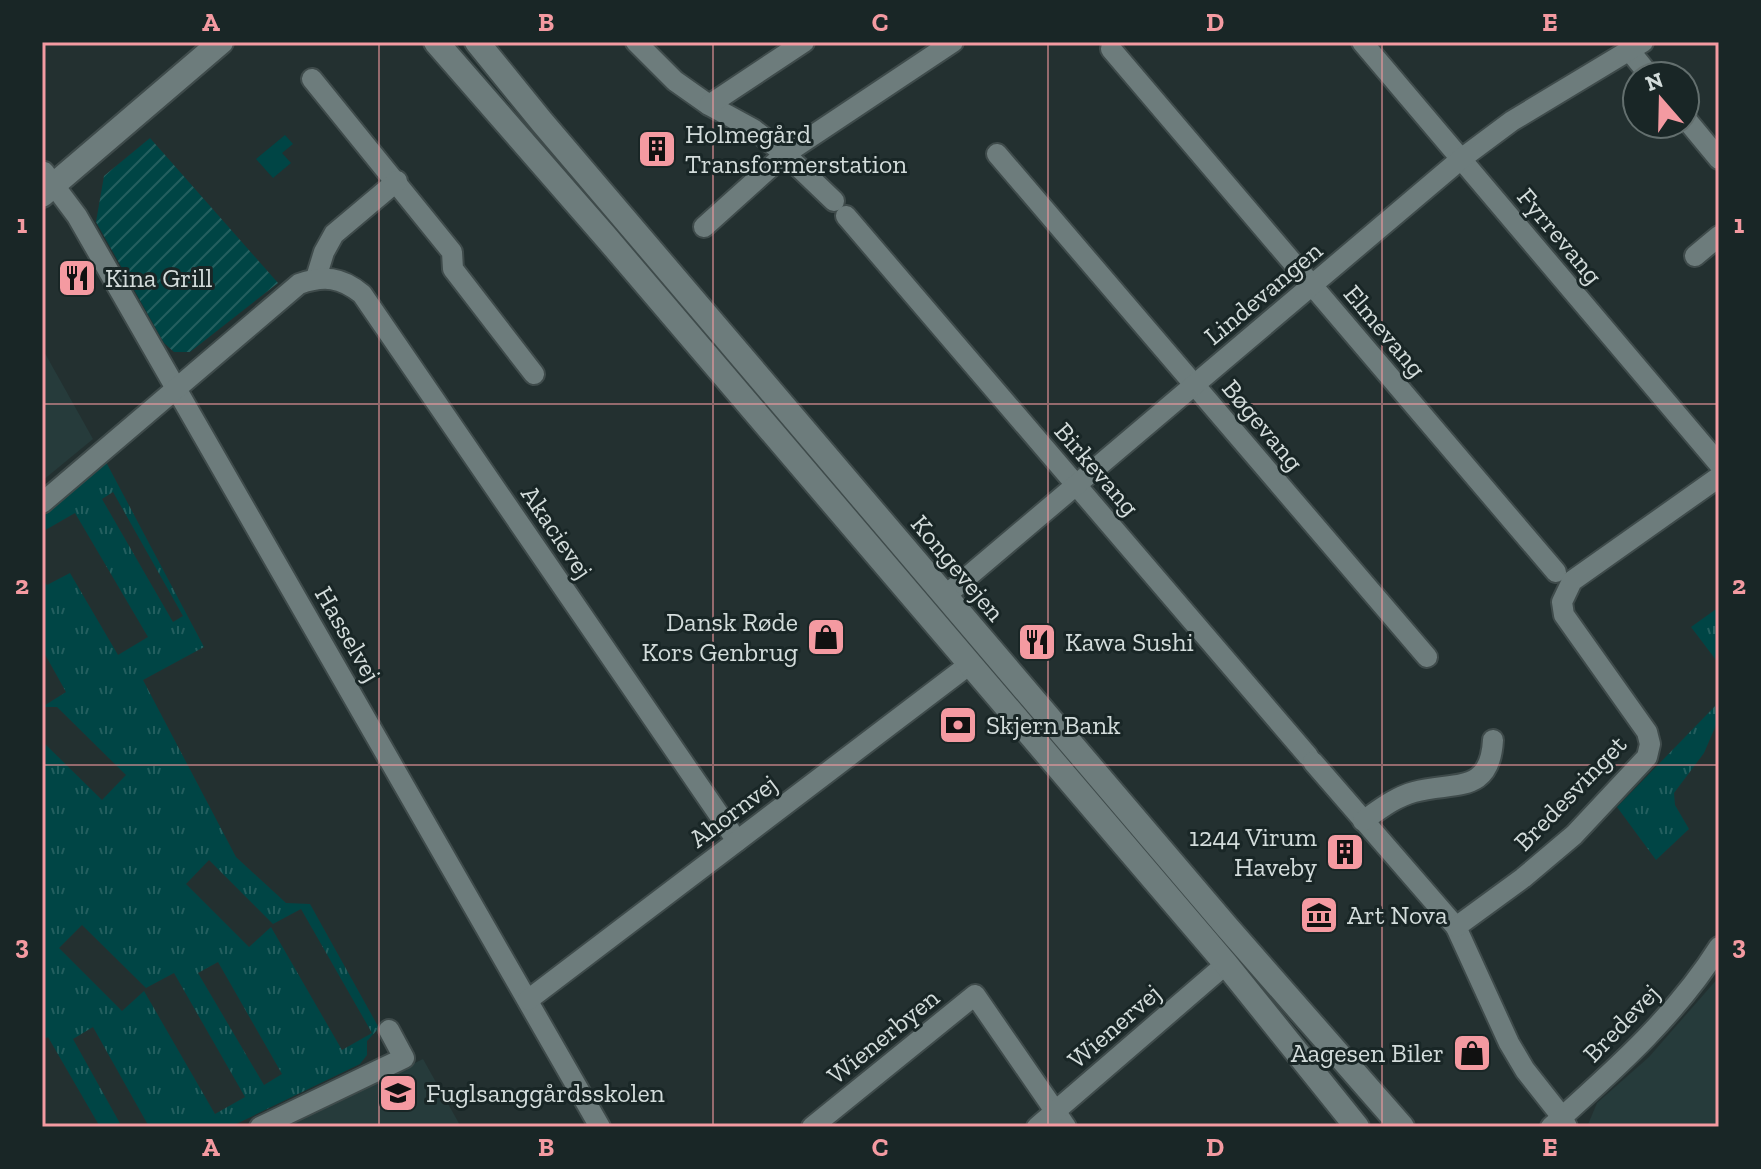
<svg xmlns="http://www.w3.org/2000/svg" width="1761" height="1169" font-family="'Zilla Slab',serif">
<style>
.built{fill:#263b3b}
.grass{fill:url(#grass-tufts);fill-rule:evenodd}
.park{fill:#004545}
.garden{fill:url(#garden-furrows)}
.lines{fill:none;stroke-linecap:round;stroke-linejoin:round}
.street-casing{stroke:#3f4b4b;stroke-width:24}
.secondary-casing{stroke:#3f4b4b;stroke-width:28}
.street{stroke:#6d7c7c;stroke-width:20}
.secondary{stroke:#6d7c7c;stroke-width:24}
.grid{fill:none;stroke:#f49aa1;stroke-width:2;stroke-opacity:0.55}
.labels{text-anchor:middle;dominant-baseline:central;stroke-width:6;stroke-linejoin:round;paint-order:stroke}
.poi-label{font-size:26px;fill:#d3dcdb;stroke:#192626;text-anchor:start}
.street-label{font-size:26px;fill:#d3dcdb;stroke:#192626}
.neatline{fill:none;stroke:#f49aa1;stroke-width:3}
.grid-label{font-size:26px;text-anchor:middle;font-weight:bold;fill:#f49aa1}
</style>
<defs>
<pattern id="grass-tufts" width="24" height="20" patternUnits="userSpaceOnUse" patternTransform="scale(2)"><rect width="24" height="20" fill="#004545"/><path d="M3 7l-1-3M5 7V3M7 7l1-3M15 17l-1-3M17 17v-4M19 17l1-3" fill="none" stroke="#245f5f"/></pattern>
<pattern id="garden-furrows" width="10" height="10" patternUnits="userSpaceOnUse" patternTransform="scale(2)"><rect width="10" height="10" fill="#004545"/><path d="M-1 1l2-2M0 10L10 0M9 11l2-2" fill="none" stroke="#245f5f"/></pattern>
</defs>
<rect width="100%" height="100%" fill="#233030"/>
<g class="built">
<path d="M42,348L93,439L42,481Z"/>
<path d="M1719,977V1127H1587L1597,1103L1649,1057Z"/>
<path d="M423,1059L461,1127H283Z"/>
</g>
<g class="grass">
<path d="M106,462L204,647L143,680L236,857L286,903L310,904L379,1028L367,1041V1055L360,1064L230,1127H146L148,1125L93,1027L73,1039L122,1127H100L48,1037L42,1040V741L102,800L126,775L57,707H42L66,692L42,649V579L47,585L70,573L118,655L148,637L75,513L42,532V517ZM113,492L183,616L173,622L102,499ZM209,860L273,924L301,909L372,1033L342,1050L271,927L249,947L186,884ZM82,925L146,988L174,973L245,1097L215,1114L144,991L122,1011L59,948ZM218,962L282,1074L264,1085L198,973Z"/>
<path d="M1719,607V664L1691,627Z"/>
<path d="M1719,702V718L1704,753L1674,793L1675,805L1689,829L1656,860L1617,807Z"/>
</g>
<path class="park" d="M285,135L293,144L282,153L291,163L273,178L256,159Z"/>
<path class="garden" d="M150,138L278,283L190,352H174L164,343L96,222L104,176Z"/>
<g class="lines">
<g class="street-casing">
<g id="street">
<path d="M636,42L675,81L709,105L753,129L785,154L834,201"/>
<path d="M1362,42L1719,464"/>
<path d="M1111,49L1556,572"/>
<path d="M1629,50L1650,76"/>
<path d="M312,79L452,252L453,269L534,374"/>
<path d="M709,105L804,42"/>
<path d="M1685,118L1719,159"/>
<path d="M997,154L1427,657"/>
<path d="M44,172L77,216L600,1127"/>
<path d="M846,216L1308,756"/>
<path d="M704,227L785,154L953,42"/>
<path d="M1695,256L1719,236"/>
<path d="M316,278L324,252L334,234L397,181"/>
<path d="M42,503L299,284C324,275 341,277 362,294L737,841"/>
<path d="M945,596L1461,159L1512,121L1643,42"/>
<path d="M1313,762L1456,927L1509,1043L1525,1070L1562,1117L1567,1127"/>
<path d="M1363,821C1379,810 1395,797 1414,792C1455,781 1490,795 1493,740"/>
<path d="M1456,927L1523,878L1574,835L1647,757L1650,744L1647,732L1564,615L1562,602L1572,581L1719,477"/>
<path d="M528,1000L970,664"/>
<path d="M260,1127L404,1058L389,1030"/>
<path d="M812,1127L975,995L1066,1127"/>
<path d="M1037,1127L1226,964"/>
<path d="M1551,1127C1612,1072 1675,1017 1719,947"/>
</g>
</g>
<g class="secondary-casing">
<g id="secondary">
<path d="M436,42L605,236L1226,964L1357,1127"/>
<path d="M477,42L542,122L1227,927L1402,1127"/>
<path d="M42,195L221,42"/>
</g>
</g>
<use href="#street" class="street"/>
<use href="#secondary" class="secondary"/>
</g>
<path class="grid" d="M379,42V1127M713,42V1127M1048,42V1127M1382,42V1127M42,404H1719M42,765H1719"/>
<defs>
<g id="building-square" transform="scale(2)"><rect x="-9" y="-9" width="18" height="18" rx="4" fill="#f49aa1" stroke="#192626"/><path d="M-4-6H4V6H1V3H-1V6H-4ZM-2.5-4.3h1.7v1.8h-1.7ZM.8-4.3h1.7v1.8H.8ZM-2.5-1h1.7V.8h-1.7ZM.8-1h1.7V.8H.8Z" fill="#111"/></g>
<g id="restaurant-square" transform="scale(2)"><rect x="-9" y="-9" width="18" height="18" rx="4" fill="#f49aa1" stroke="#192626"/><path d="M-5-6h1v4h1v-4h1v4h1v-4h1v5L-1.5 .5V6h-2V.5L-5-1ZM5-6V6H3V1.5H1.5Q1.5-4 5-6Z" fill="#111"/></g>
<g id="shop-square" transform="scale(2)"><rect x="-9" y="-9" width="18" height="18" rx="4" fill="#f49aa1" stroke="#192626"/><path d="M-5-2.5h2.3a2.7 3.5 0 0 1 5.4 0H5L5.5 6h-11ZM-1.5-2.5h3a1.5 2.3 0 0 0-3 0Z" fill="#111"/></g>
<g id="bank-square" transform="scale(2)"><rect x="-9" y="-9" width="18" height="18" rx="4" fill="#f49aa1" stroke="#192626"/><path d="M-6-4H6V4H-6ZM0-2.3a2.3 2.3 0 1 0 0 4.6a2.3 2.3 0 1 0 0-4.6Z" fill="#111"/></g>
<g id="museum-square" transform="scale(2)"><rect x="-9" y="-9" width="18" height="18" rx="4" fill="#f49aa1" stroke="#192626"/><path d="M0-6L6-3V-2H-6V-3ZM-5-1h2V3h-2ZM-1-1h2V3h-2ZM3-1h2V3H3ZM-6 4H6V6H-6Z" fill="#111"/></g>
<g id="school-square" transform="scale(2)"><rect x="-9" y="-9" width="18" height="18" rx="4" fill="#f49aa1" stroke="#192626"/><path d="M0-5L7-2L0 1L-7-2ZM-4 1L0 2.5L4 1V4Q0 6-4 4Z" fill="#111"/></g>
</defs>
<g fill-rule="evenodd">
<use href="#building-square" x="657" y="149"/>
<use href="#restaurant-square" x="77" y="278"/>
<use href="#shop-square" x="826" y="637"/>
<use href="#restaurant-square" x="1037" y="642"/>
<use href="#bank-square" x="958" y="725"/>
<use href="#building-square" x="1345" y="852"/>
<use href="#museum-square" x="1319" y="915"/>
<use href="#shop-square" x="1472" y="1053"/>
<use href="#school-square" x="398" y="1093"/>
</g>
<g class="labels">
<g class="poi-label">
<text x="685" y="134">Holmegård<tspan x="685" dy="30">Transformerstation</tspan></text>
<text x="105" y="278">Kina Grill</text>
<text x="798" y="622" text-anchor="end">Dansk Røde<tspan x="798" dy="30">Kors Genbrug</tspan></text>
<text x="1065" y="642">Kawa Sushi</text>
<text x="986" y="725">Skjern Bank</text>
<text x="1317" y="837" text-anchor="end">1244 Virum<tspan x="1317" dy="30">Haveby</tspan></text>
<text x="1347" y="915">Art Nova</text>
<text x="1444" y="1053" text-anchor="end">Aagesen Biler</text>
<text x="426" y="1093">Fuglsanggårdsskolen</text>
</g>
<g class="street-label">
<text transform="translate(1560 236) rotate(50)">Fyrrevang</text>
<text transform="translate(1263 293) rotate(-40)">Lindevangen</text>
<text transform="translate(1385 331) rotate(50)">Elmevang</text>
<text transform="translate(1263 425) rotate(50)">Bøgevang</text>
<text transform="translate(1097 469) rotate(49)">Birkevang</text>
<text transform="translate(557 532) rotate(56)">Akacievej</text>
<text transform="translate(958 568) rotate(50)">Kongevejen</text>
<text transform="translate(348 634) rotate(60)">Hasselvej</text>
<text transform="translate(1570 793) rotate(-46)">Bredesvinget</text>
<text transform="translate(733 811) rotate(-37)">Ahornvej</text>
<text transform="translate(1621 1023) rotate(-46)">Bredevej</text>
<text transform="translate(1114 1026) rotate(-41)">Wienervej</text>
<text transform="translate(883 1036) rotate(-39)">Wienerbyen</text>
</g>
</g>
<rect width="1761" height="1169" fill="none" stroke="#192626" stroke-width="88"/>
<g transform="translate(1661 100) rotate(340)"><circle r="38" fill="#192626" stroke="#636f6e" stroke-width="2"/>
<path d="M0-6L14 30L0 20L-14 30Z" fill="#f49aa1"/>
<text y="-12" font-size="22" font-weight="bold" text-anchor="middle" fill="#d3dcdb">N</text>
</g>
<rect x="44" y="44" width="1673" height="1081" class="neatline"/>
<g class="grid-label">
<text x="211" y="31">A</text>
<text x="546" y="31">B</text>
<text x="880" y="31">C</text>
<text x="1215" y="31">D</text>
<text x="1550" y="31">E</text>
<text x="22" y="233">1</text>
<text x="1739" y="233">1</text>
<text x="22" y="594">2</text>
<text x="1739" y="594">2</text>
<text x="22" y="954">3</text>
<text x="1739" y="954">3</text>
<text x="211" y="1156">A</text>
<text x="546" y="1156">B</text>
<text x="880" y="1156">C</text>
<text x="1215" y="1156">D</text>
<text x="1550" y="1156">E</text>
</g>
</svg>
